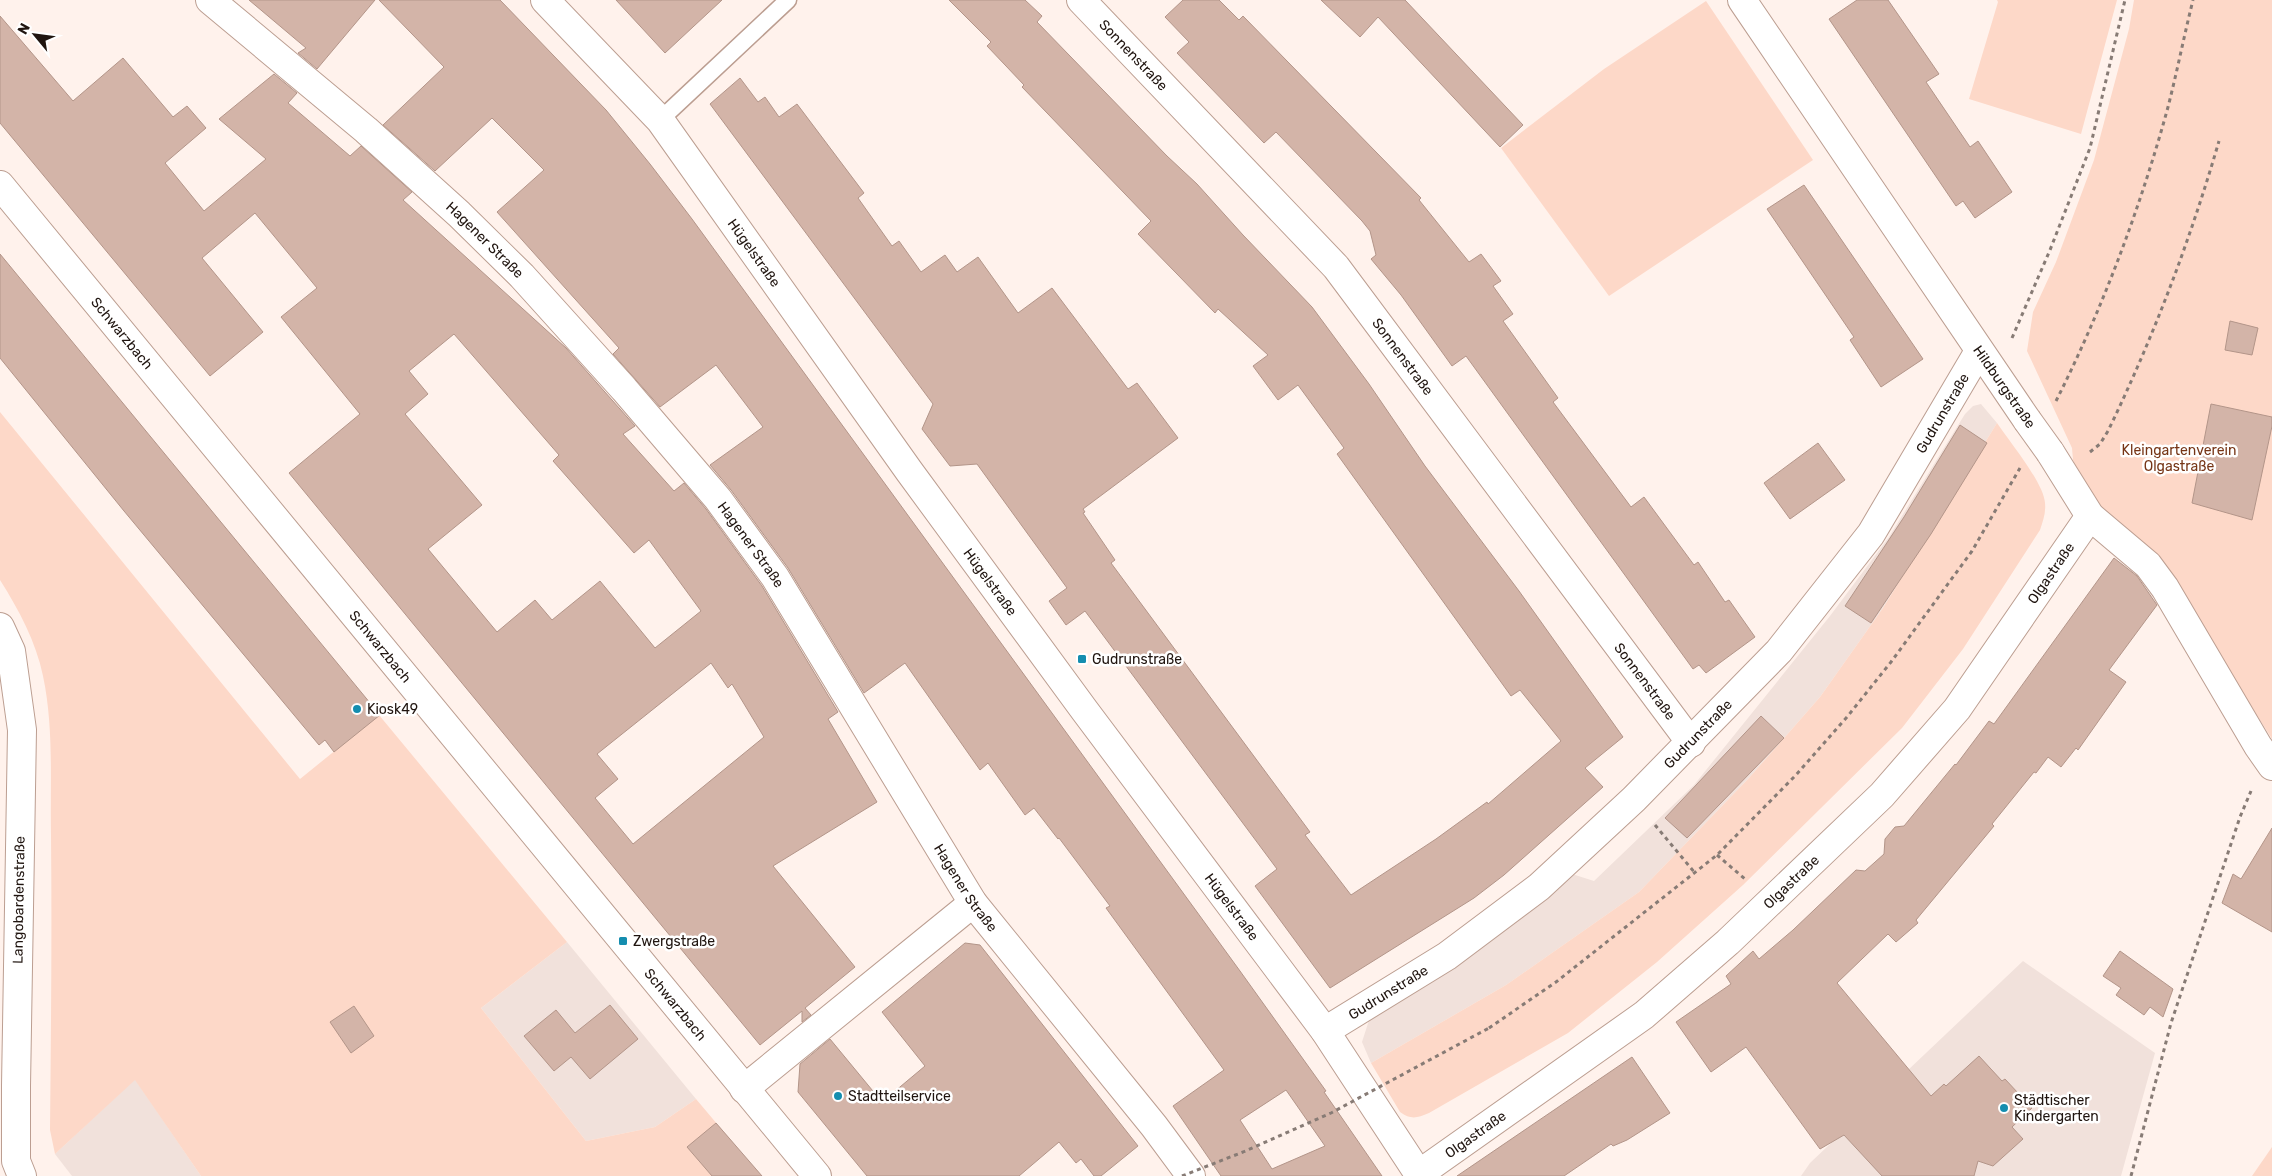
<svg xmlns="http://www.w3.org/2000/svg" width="2272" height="1176" font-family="Rubik,sans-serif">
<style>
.built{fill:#f1e1db}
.green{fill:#fdd8c8}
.building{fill:#d3b4a8;stroke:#b39589;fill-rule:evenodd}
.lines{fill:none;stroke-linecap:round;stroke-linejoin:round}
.lane-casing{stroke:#bc9e91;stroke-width:19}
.street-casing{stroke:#bc9e91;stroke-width:30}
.secondary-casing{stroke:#bc9e91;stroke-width:30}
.path{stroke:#877b75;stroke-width:3;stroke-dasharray:4 4;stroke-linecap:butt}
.lane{stroke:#fff;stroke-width:16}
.street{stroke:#fff;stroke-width:28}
.secondary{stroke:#fff;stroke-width:28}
.street-bridge-casing{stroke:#bc9e91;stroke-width:30;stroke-linecap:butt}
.path-bridge{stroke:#877b75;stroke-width:3;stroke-dasharray:4 4;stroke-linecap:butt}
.street-bridge{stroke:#fff;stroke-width:28}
.poi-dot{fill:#148daf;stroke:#fff;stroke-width:2}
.labels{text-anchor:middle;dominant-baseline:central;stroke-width:5;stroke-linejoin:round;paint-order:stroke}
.street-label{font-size:14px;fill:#201510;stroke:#fff}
.park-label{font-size:14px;fill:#763516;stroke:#fff}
.poi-label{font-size:14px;fill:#201510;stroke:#fff;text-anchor:start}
</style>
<rect width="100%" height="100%" fill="#fff2ec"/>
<g class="built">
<path d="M1981,404L1997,423L1883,608L1820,697L1749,778L1639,892L1506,985L1371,1063L1362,1042L1371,1014L1572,874L1594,881L1694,785L1830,616L1889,537L1965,414L1973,406Z"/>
<path d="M567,942L696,1099L655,1127L586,1141L481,1008Z"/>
<path d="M2023,961L2155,1053L2121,1176H1801L1810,1163Z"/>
<path d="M135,1079L201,1176H72L55,1154Z"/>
</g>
<g class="green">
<path d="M1997,0H2117L2081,134L1969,99L1998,2Z"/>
<path d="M2134,0H2272V739L2174,584L2100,508L2080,481L2073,460L2072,448L2027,351L2033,312L2056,262L2094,160L2129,29Z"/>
<path d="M1706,1L1813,160L1609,296L1501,148L1604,69Z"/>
<path d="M0,412L300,779L379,715L567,942L481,1008L586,1141L655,1127L696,1099L761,1176H201L135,1080L55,1154L50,1130C51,1031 52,933 51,835C50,782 54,728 43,676C36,642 19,610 0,580Z"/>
<path d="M1997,423C2009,441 2044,483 2045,503C2046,513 2043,521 2040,530L1963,649L1902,728L1743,885L1657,962L1568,1033L1429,1113C1417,1118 1411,1120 1400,1112L1371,1063L1506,985L1639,892L1749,778L1820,697L1883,608Z"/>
<path d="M2272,1147V1176H2252Z"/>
</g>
<g class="building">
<path d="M249,0H375L317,69L298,53L306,48Z"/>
<path d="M379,0H500L606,110L650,164L692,219L1240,971L1326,1091L1324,1092L1382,1176H1221L1173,1106L1224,1070L1106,908L1110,906L1059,838L1058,839L1034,808L1025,815L988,763L980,770L905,663L864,693L788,568L731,490L710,465L763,427L716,365L660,407L613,354L619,348L497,212L544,170L492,118L435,171L383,125L444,67ZM1286,1090L1325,1146L1272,1169L1240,1120Z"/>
<path d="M616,0H722L665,53Z"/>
<path d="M949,0H1025L1042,16L1037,22L1167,156L1197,184L1243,235L1312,307L1369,384L1425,466L1519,591L1623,737L1585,768L1603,787L1504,875L1474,898L1330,988L1255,886L1277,869L1085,611L1066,625L1049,601L1067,588L977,464L950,466L922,429L933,404L710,104L740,78L758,102L765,97L779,117L797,104L864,193L858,198L892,246L899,241L921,272L945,255L957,272L978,257L1018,313L1052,288L1128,389L1137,383L1178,438L1083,509L1085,512L1083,513L1115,560L1111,563L1310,832L1305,835L1351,895L1436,839L1487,802L1488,804L1561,741L1520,690L1511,696L1337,454L1344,448L1298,385L1278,400L1253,366L1268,355L1218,309L1215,313L1138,234L1151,221L1022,87L1024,85L987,46L991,42Z"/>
<path d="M1183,0H1219L1239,20L1243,16L1421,198L1419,200L1469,262L1481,254L1501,281L1493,286L1513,314L1503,321L1558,398L1553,402L1631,507L1644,497L1694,565L1698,562L1725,602L1729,600L1755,637L1706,673L1699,665L1693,669L1466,356L1452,366L1401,295L1371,259L1376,255L1370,231L1362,221L1276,132L1264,143L1177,53L1189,42L1165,17Z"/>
<path d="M1321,0H1405L1523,125L1500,147L1378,17L1360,37Z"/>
<path d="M1857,0H1888L1939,74L1926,82L1970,147L1978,141L2012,192L1975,218L1963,201L1956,206L1829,19Z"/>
<path d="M0,16L73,101L123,58L173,117L187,106L206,128L165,163L204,211L266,159L219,119L274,74L297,93L288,103L350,156L361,146L412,192L403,200L566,348L635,426L623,434L674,491L684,483L706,509L762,586L838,712L828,719L877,802L773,866L855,967L805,1008L811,1015L802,1022V1011L760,1045L289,473L360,414L281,317L317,288L255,213L202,258L263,332L210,376L0,123ZM454,334L559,455L553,461L634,553L649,540L701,611L655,648L600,581L552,620L535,600L497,632L428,549L482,505L405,414L428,394L409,371ZM711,663L728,688L732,684L764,737L633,844L595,798L618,779L597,754Z"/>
<path d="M1804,185L1923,359L1881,387L1850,340L1854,337L1767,209Z"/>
<path d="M0,254L380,715L334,752L325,740L319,745L124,511L0,358Z"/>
<path d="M2230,321L2258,328L2252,355L2225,350Z"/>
<path d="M2211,404L2272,417V426L2252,520L2192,503Z"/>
<path d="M1960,425L1987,443L1931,534L1871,623L1845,606L1904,517Z"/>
<path d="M1818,443L1845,480L1790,519L1764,483Z"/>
<path d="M2114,558L2137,576L2157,605L2109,670L2126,682L2078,750L2076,748L2061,767L2048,757L2036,773L2034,772L1992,824L1994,826L1916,920L1918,923L1896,942L1888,934L1837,983L1931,1096L1944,1084L1946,1086L1979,1056L2002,1081L2005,1079L2032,1108L2012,1127L2023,1139L1993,1166L1978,1161L1974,1176H1882L1844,1135L1820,1149L1746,1047L1711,1072L1676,1022L1731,984L1726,976L1753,951L1759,959L1793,930L1856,870L1865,871L1884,854L1885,839L1895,827L1904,826L1955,764L1956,765L1989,721L1994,724Z"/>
<path d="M1761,716L1784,738L1687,838L1665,818Z"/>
<path d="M2272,828V932L2222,903L2233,874L2241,879Z"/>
<path d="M965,943L980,945L1138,1146L1101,1176H1094L1081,1159L1076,1163L1059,1142L1019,1176H867L798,1092L800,1064L830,1039L882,1102L925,1066L882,1012Z"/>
<path d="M2120,951L2173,989L2163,1017L2150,1007L2144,1015L2116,995L2121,988L2103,976Z"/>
<path d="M610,1005L638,1039L590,1079L571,1057L554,1071L524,1036L556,1010L575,1033Z"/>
<path d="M354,1006L374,1036L351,1053L330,1022Z"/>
<path d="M1632,1057L1670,1113L1627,1140L1613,1146L1611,1144L1564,1176H1457Z"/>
<path d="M716,1123L762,1176H712L687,1147Z"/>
</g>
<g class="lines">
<g class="lane-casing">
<path id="lane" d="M660,120L788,0"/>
</g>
<g class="street-casing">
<g id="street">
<path id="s1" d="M210,0L366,130L459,214L522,276L624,389L718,499L775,577L973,903L1154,1126L1191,1176"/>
<path id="s2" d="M545,0L660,120L909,471L1085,711L1325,1031L1420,1176"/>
<path id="s3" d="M1081,0L1336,267L1691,743"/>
<path d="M1742,0L2027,420"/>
<path d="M2050,452L2090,516L2148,565L2165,588L2258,746L2272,766"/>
<path d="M0,627L11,651L22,730L16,1086V1161L22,1176"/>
<path id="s4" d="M1325,1031L1447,956L1539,887L1634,799L1779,651L1871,534L1979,351"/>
<path d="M744,1089L973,903"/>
<path id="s5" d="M1419,1174L1644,1015L1728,942L1882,795L1957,709L2090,516"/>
</g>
</g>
<g class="secondary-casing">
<g id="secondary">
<path id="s6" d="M0,185L817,1176"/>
</g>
</g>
<g class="path">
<path d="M2012,338L2050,250L2090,148L2125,0"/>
<path d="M2056,401C2102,310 2141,206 2168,107C2177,72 2184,36 2193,0"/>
<path d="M2090,452L2100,444L2108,431C2153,338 2190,241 2219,141"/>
<path d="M1655,825L1695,873"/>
<path d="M1717,855L1745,879"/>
<path d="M1489,1028L1556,982L1717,855L1796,775L1847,717L1891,662L1972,551L2020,468"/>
<path d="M2131,1176L2171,1023L2240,817L2251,791"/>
</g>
<use href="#lane" class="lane"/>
<use href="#street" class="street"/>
<use href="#secondary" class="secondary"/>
<g class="street-bridge-casing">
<path id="street-bridge" d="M2027,420L2050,452"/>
</g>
<path class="path-bridge" d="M1182,1176L1243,1152L1331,1113L1489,1028"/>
<use href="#street-bridge" class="street-bridge"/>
</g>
<g class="poi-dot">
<rect x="1077" y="654" width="10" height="10" rx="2.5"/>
<circle cx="357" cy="709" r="5"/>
<rect x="618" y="936" width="10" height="10" rx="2.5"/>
<circle cx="838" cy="1096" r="5"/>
<circle cx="2004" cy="1108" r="5"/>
</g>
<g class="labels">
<g class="street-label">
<text stroke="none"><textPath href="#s3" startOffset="76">Sonnenstraße</textPath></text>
<text stroke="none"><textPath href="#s1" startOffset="365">Hagener Straße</textPath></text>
<text stroke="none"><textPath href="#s2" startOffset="329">Hügelstraße</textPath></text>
<text stroke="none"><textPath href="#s6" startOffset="192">Schwarzbach</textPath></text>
<text stroke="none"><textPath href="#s3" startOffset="481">Sonnenstraße</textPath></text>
<text transform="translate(2004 387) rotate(55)">Hildburgstraße</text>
<text stroke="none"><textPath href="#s4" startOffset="884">Gudrunstraße</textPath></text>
<text stroke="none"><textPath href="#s1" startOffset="770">Hagener Straße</textPath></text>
<text stroke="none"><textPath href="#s5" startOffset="879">Olgastraße</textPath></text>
<text stroke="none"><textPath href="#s2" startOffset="734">Hügelstraße</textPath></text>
<text stroke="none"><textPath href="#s6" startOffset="598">Schwarzbach</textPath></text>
<text stroke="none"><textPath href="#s3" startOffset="886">Sonnenstraße</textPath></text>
<text stroke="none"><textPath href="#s4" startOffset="479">Gudrunstraße</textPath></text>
<text stroke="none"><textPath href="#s5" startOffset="474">Olgastraße</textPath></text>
<text stroke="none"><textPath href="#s1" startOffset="1175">Hagener Straße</textPath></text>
<text transform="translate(19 900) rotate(-89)">Langobardenstraße</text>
<text stroke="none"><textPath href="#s2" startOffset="1139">Hügelstraße</textPath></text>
<text stroke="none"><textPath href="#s4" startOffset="74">Gudrunstraße</textPath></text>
<text stroke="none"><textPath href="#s6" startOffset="1062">Schwarzbach</textPath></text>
<text stroke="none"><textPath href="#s5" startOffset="69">Olgastraße</textPath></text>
</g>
<g class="park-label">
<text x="2179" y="450">Kleingartenverein<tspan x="2179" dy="16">Olgastraße</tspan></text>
</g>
<g class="poi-label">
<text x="1092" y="659">Gudrunstraße</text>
<text x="367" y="709">Kiosk49</text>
<text x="633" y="941">Zwergstraße</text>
<text x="848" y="1096">Stadtteilservice</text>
<text x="2014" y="1100">Städtischer<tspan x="2014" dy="16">Kindergarten</tspan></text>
</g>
</g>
<g transform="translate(35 35) rotate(299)" stroke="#ffffff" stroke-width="4" paint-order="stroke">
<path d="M0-4L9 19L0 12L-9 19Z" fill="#201510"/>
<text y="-8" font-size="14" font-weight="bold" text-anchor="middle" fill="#201510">N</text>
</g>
</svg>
